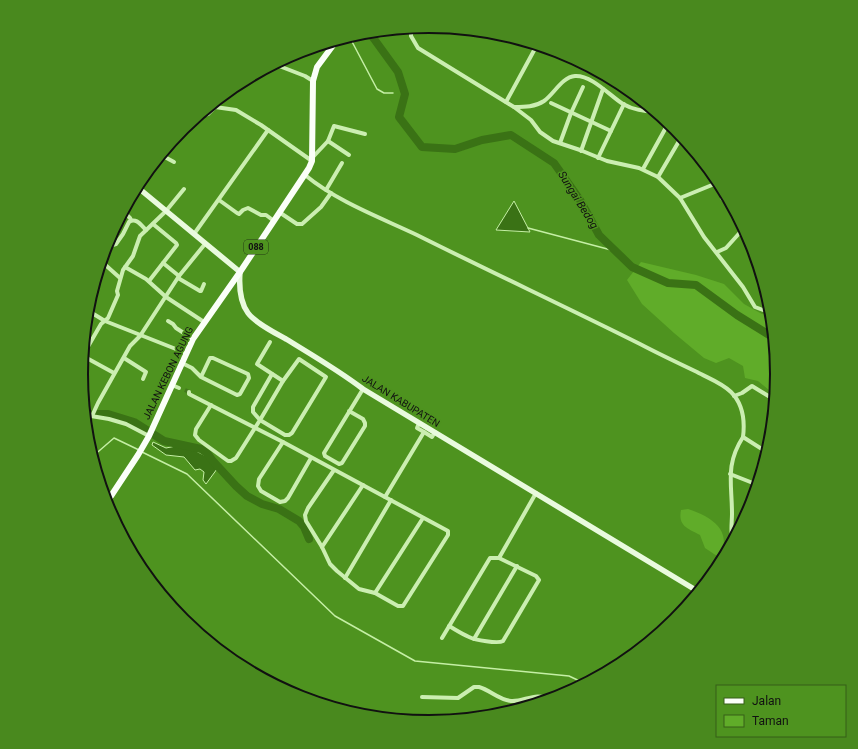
<svg xmlns="http://www.w3.org/2000/svg" width="858" height="749" font-family="Roboto,sans-serif">
<style>
.green{fill:#60ac29}
.water{fill:#3a7215;stroke:#c5efa5}
.lines{fill:none;stroke-linecap:round;stroke-linejoin:round}
.stream{stroke:#c5efa5;stroke-width:1.5}
.river{stroke:#3a7215;stroke-width:8}
.minor-tunnel{stroke:#42791c;stroke-width:4;stroke-dasharray:4 2;stroke-linecap:butt}
.minor{stroke:#cbeeb1;stroke-width:4}
.secondary{stroke:#e9fade;stroke-width:5.5}
.primary{stroke:#fbfff8;stroke-width:6}
.labels{text-anchor:middle;dominant-baseline:central;stroke-width:3;stroke-linejoin:round;paint-order:stroke}
.shield{fill:#4e931f;stroke:#233815;stroke-width:1}
.shield-label{font-size:9px;font-weight:bold;fill:#111}
.street-label{font-size:10px;fill:#111;stroke:#4e931f}
.water-label{font-size:11px;font-style:italic;fill:#111;stroke:#4e931f}
.rim{fill:none;stroke:#111;stroke-width:2}
</style>
<rect width="100%" height="100%" fill="#4e931f"/>
<g class="green">
<path d="M641,262L696,275L724,284L744,304L762,314L771,312L777,375L775,395L758,381L745,378L743,366L729,358L716,363L704,358L674,333L642,304L627,280Z"/>
<path d="M688,509C712,517 733,530 720,558L705,548L700,535C687,528 678,526 681,510Z"/>
</g>
<g class="water">
<path d="M514,201L528,228L530,232L496,230Z"/>
<path d="M153,442L166,448L176,446L194,450L206,456L217,469L206,484L203,480L204,472L200,469L195,470L184,457L166,455L152,445Z"/>
</g>
<g class="lines">
<g class="stream">
<path d="M349,36L377,89L384,93H393"/>
<path d="M528,228L615,251"/>
<path d="M142,452L187,474L335,616L415,661L569,676L586,684"/>
<path d="M92,457L114,438L139,450"/>
</g>
<g class="river">
<path d="M369,32L398,72L405,94L399,117L422,147L455,149L482,140L511,135L554,163L580,200L599,235L632,267L668,283L696,285L737,315L774,338"/>
<path d="M84,413L89,414H108L134,422L164,441L201,449L208,454L212,460L236,486L247,496L262,504L279,509L299,521L304,527L309,539"/>
</g>
<path class="minor-tunnel" d="M185,390L189,392"/>
<g class="minor">
<path d="M411,28V36L418,48L514,107C525,107 535,107 544,101C554,94 562,77 575,76C592,75 610,96 623,104C633,110 644,111 656,112"/>
<path d="M274,64L305,76L313,81"/>
<path d="M506,102L537,45"/>
<path d="M551,103L611,131"/>
<path d="M514,107L531,120L540,132L553,141L580,150L607,161L639,168L658,177L680,198L704,237L743,287L755,307L763,310L771,307"/>
<path d="M200,114L204,115L208,114L215,107L236,110L261,125L312,161"/>
<path d="M328,141L349,155"/>
<path d="M560,143L571,113L583,87"/>
<path d="M581,151L603,89"/>
<path d="M161,155L174,162"/>
<path d="M312,158L328,141L334,126L365,134"/>
<path d="M598,158L624,104"/>
<path d="M643,169L669,122"/>
<path d="M305,175C338,202 379,217 417,235C491,272 566,307 640,344C659,354 678,363 697,372C708,378 722,383 731,392C743,404 745,421 743,437L768,453"/>
<path d="M658,177L682,136"/>
<path d="M326,190L342,163"/>
<path d="M680,198L712,185"/>
<path d="M722,198L735,211"/>
<path d="M219,200L237,213L239,214L243,210L248,208L261,215H266L274,221"/>
<path d="M123,211L130,218L131,220"/>
<path d="M279,212L297,224H302L321,207L331,193"/>
<path d="M194,234L268,130"/>
<path d="M717,252L726,248L744,228"/>
<path d="M101,261L120,278"/>
<path d="M102,262L106,247L116,244L123,234L129,222C136,217 141,225 146,230"/>
<path d="M163,263L179,276"/>
<path d="M125,267L146,279L166,297L204,322"/>
<path d="M178,278L200,291H201L204,284"/>
<path d="M149,281L177,245L176,243L153,224"/>
<path d="M87,310L105,321L186,353"/>
<path d="M168,321L173,324L176,328L193,339"/>
<path d="M270,342L257,364L283,381"/>
<path d="M83,356L114,373"/>
<path d="M82,357L101,324L108,318L118,295L117,291L123,270L133,256L140,236L166,211L184,189"/>
<path d="M124,358L146,372L143,379"/>
<path d="M299,359L326,377L292,433L289,435H285L260,420L283,381Z"/>
<path d="M182,363L192,368L201,377L237,395L240,394L249,378L248,374L213,358H210L201,377"/>
<path d="M172,385L179,388"/>
<path d="M189,392V394L283,442L448,531V535L403,606H398L375,593L359,589L337,571L330,564L322,547L306,521L305,515L308,508L334,470"/>
<path d="M734,396L742,393L752,386L775,400"/>
<path d="M211,405L196,429L195,435L199,440L228,461H231L236,458L260,420L253,412V407L272,374"/>
<path d="M349,411L363,419L365,423V426L342,463L339,464L325,456L324,453L363,389"/>
<path d="M85,415L109,419L126,424L149,436"/>
<path d="M92,416L98,403L130,346L140,336L179,276L205,244"/>
<path d="M424,432L432,437L435,432"/>
<path d="M283,442L259,479L258,486L261,491L280,502L285,501L288,498L311,458"/>
<path d="M766,452L771,441"/>
<path d="M730,474L758,485"/>
<path d="M385,497L424,432L417,428L419,423"/>
<path d="M733,542C730,533 732,523 732,514C732,483 725,465 743,437"/>
<path d="M322,547L363,485"/>
<path d="M345,578L391,500"/>
<path d="M375,593L423,518"/>
<path d="M449,626C456,630 462,634 469,637C475,640 498,644 503,641L539,580L536,576L499,558"/>
<path d="M442,638L490,558H499L536,493"/>
<path d="M474,639L517,566"/>
<path d="M422,697L458,698L474,687H479C490,690 499,700 511,701C525,702 535,691 552,700"/>
</g>
<path class="secondary" d="M136,186L240,272C239,285 240,302 248,313C255,323 275,333 286,339C312,355 338,370 363,389L699,592"/>
<path class="primary" d="M105,502L111,496L138,455L149,436L193,339L240,272L309,168L312,161L313,81L317,67L337,40"/>
</g>
<g class="labels">
<rect class="shield" x="244" y="240" width="24" height="14" rx="3"/>
<g class="shield-label">
<text x="256" y="247">088</text>
</g>
<g class="street-label">
<text transform="translate(168 373) rotate(-64)">JALAN KEBON AGUNG</text>
<text transform="translate(401 401) rotate(32)">JALAN KABUPATEN</text>
</g>
<g class="water-label">
<text transform="translate(578 200) rotate(58)">Sungai Bedog</text>
</g>
</g>
<path d="M0 0H858V749H0ZM88 374a341 341 0 1 1 682 0a341 341 0 1 1-682 0Z" fill="#49891e" fill-rule="evenodd"/>
<path class="rim" d="M88 374a341 341 0 1 1 682 0a341 341 0 1 1-682 0Z"/>
<rect x="716" y="685" width="130" height="52" fill="#4e931f" stroke="#365f19"/>
<rect x="724" y="698" width="20" height="6" fill="#fbfff8" stroke="#365f19"/>
<text x="752" y="705" font-size="12" fill="#111111">Jalan</text>
<rect x="724" y="715" width="20" height="12" fill="#60ac29" stroke="#365f19"/>
<text x="752" y="725" font-size="12" fill="#111111">Taman</text>
</svg>
